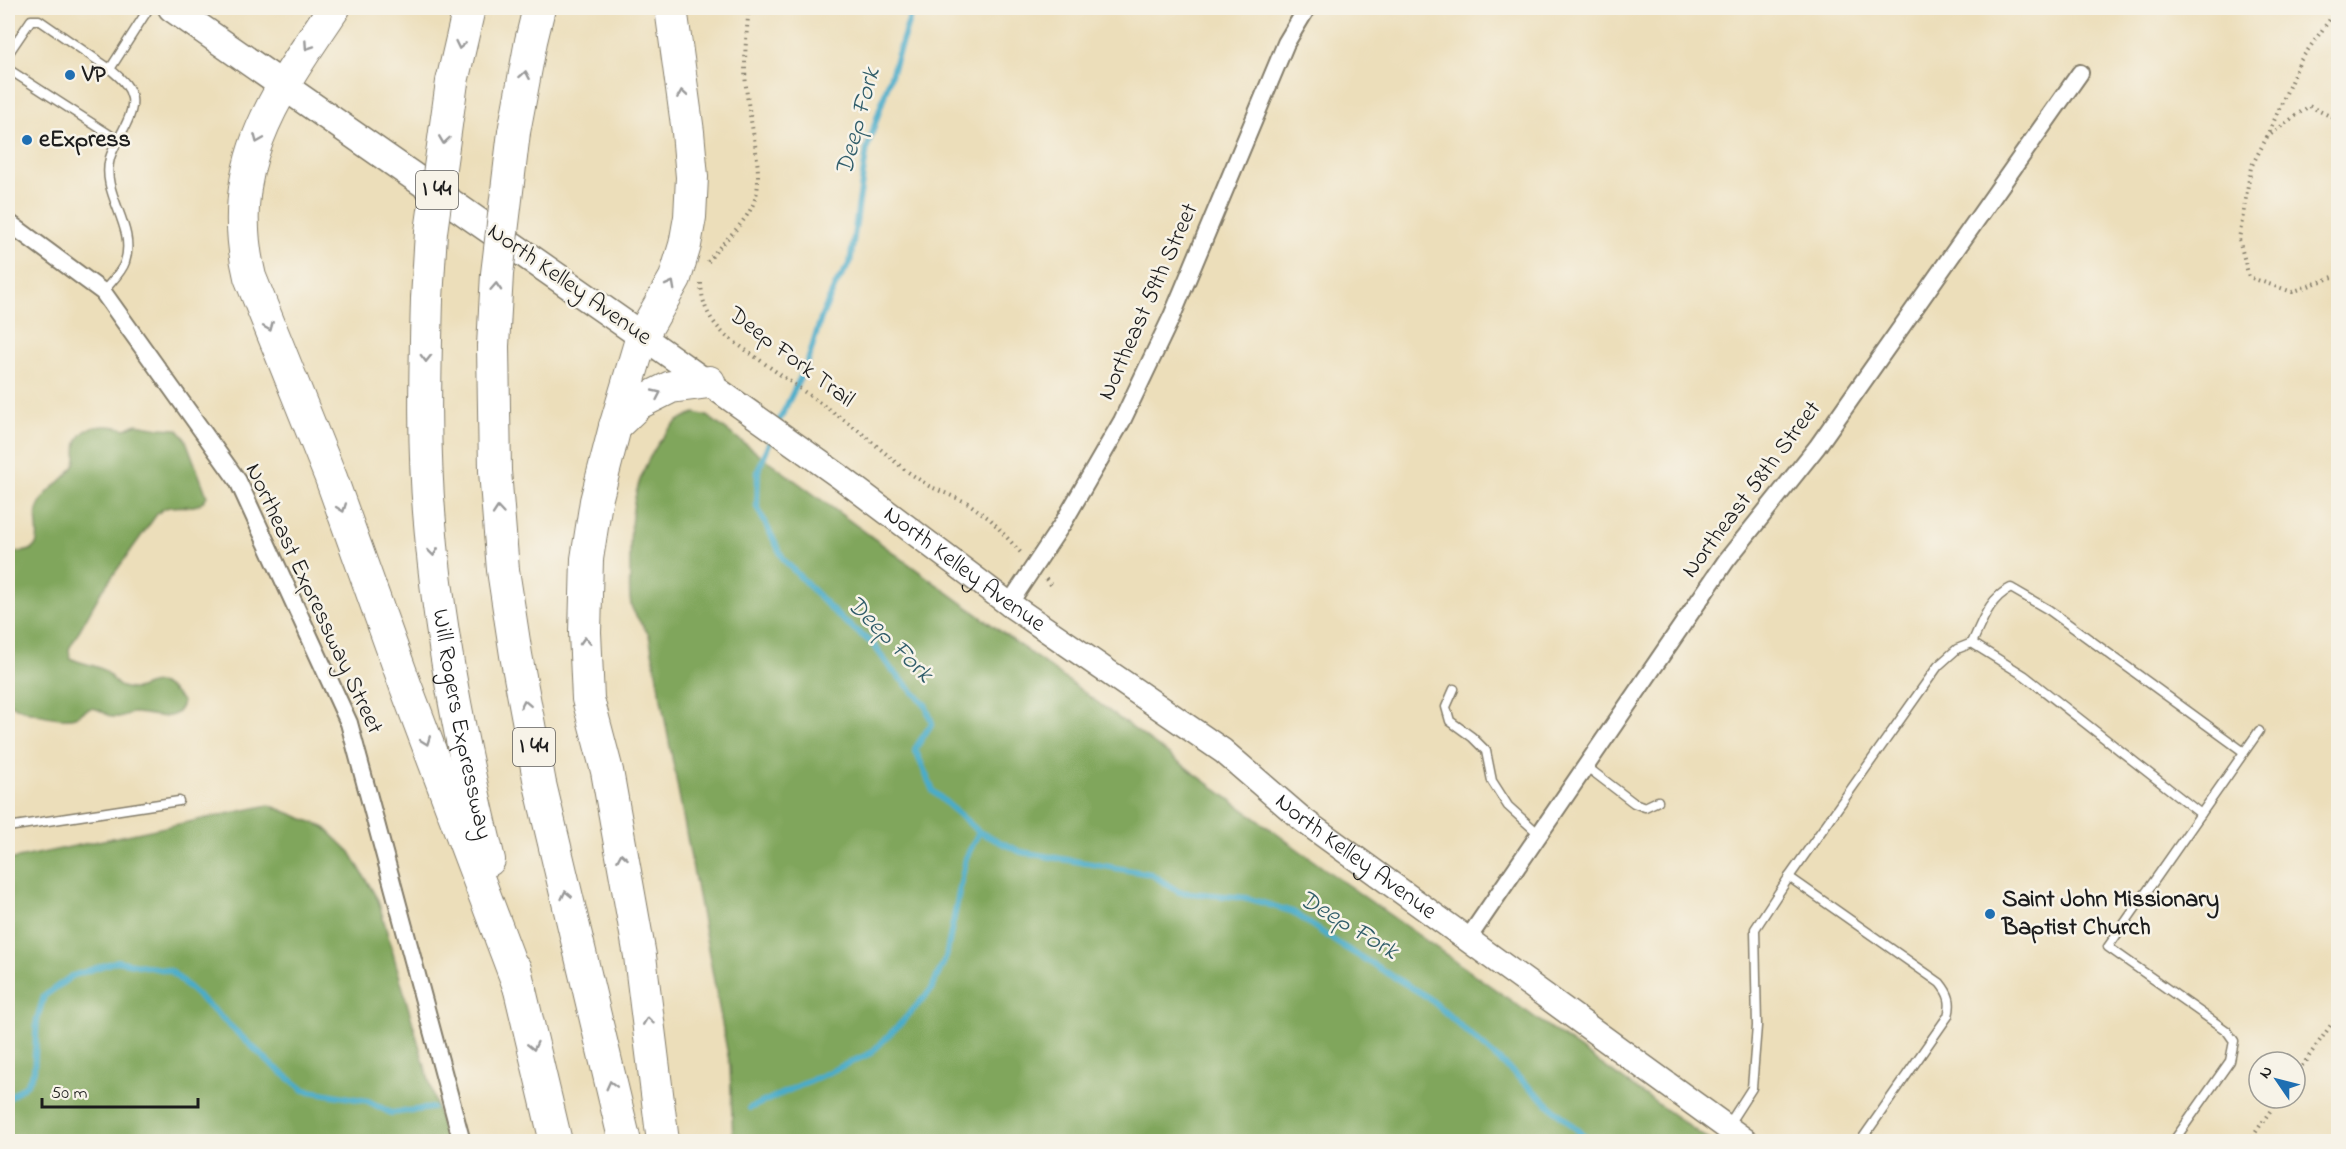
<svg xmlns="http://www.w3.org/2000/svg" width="2346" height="1149" font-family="'Indie Flower',sans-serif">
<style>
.forest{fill:#80a65c;stroke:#4e613c;stroke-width:1.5}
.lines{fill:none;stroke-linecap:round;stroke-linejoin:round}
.stream{stroke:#49acc9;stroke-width:6}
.lane-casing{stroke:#847d6b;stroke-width:11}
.street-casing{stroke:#847d6b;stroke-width:20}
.secondary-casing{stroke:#847d6b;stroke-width:27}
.primary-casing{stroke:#847d6b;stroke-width:30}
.highway-casing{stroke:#847d6b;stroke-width:34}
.path{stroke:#847d6b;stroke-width:4;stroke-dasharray:1.5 4.5;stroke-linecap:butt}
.lane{stroke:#fff;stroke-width:8}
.street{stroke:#fff;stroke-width:16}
.secondary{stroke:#fff;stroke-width:24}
.primary{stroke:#fff;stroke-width:27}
.highway{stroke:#fff;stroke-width:32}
.highway-bridge-casing{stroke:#847d6b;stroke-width:34;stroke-linecap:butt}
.highway-bridge{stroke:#fff;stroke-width:32}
.oneway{stroke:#999}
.poi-dot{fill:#1f6fb2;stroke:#f7f3e8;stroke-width:2}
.labels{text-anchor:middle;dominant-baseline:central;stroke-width:5;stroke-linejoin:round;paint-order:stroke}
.shield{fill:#f7f3e8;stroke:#5e5c59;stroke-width:1.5}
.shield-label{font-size:22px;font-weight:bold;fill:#1c1c1c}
.poi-label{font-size:24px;font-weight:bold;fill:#1c1c1c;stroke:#f7f3e8;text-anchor:start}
.street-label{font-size:24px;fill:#1c1c1c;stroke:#f7f3e8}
.water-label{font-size:26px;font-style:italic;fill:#305d6a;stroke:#f7f3e8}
</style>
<rect width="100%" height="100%" fill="#f7f3e8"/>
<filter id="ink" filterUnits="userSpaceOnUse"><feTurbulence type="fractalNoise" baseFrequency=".0167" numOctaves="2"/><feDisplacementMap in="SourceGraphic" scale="12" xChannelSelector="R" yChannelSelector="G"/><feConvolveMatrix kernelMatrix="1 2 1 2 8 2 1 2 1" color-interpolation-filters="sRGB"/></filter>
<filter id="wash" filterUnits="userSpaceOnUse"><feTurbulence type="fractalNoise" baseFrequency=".008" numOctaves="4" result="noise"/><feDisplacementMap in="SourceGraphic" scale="24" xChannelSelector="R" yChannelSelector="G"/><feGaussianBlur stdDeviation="1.35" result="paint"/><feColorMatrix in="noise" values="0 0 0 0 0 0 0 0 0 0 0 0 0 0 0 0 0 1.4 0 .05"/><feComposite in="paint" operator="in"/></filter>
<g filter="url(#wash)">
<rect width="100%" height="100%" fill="#ecdeba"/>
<g class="forest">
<path d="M695,413L707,416L1322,867L1710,1141H733L730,1066L649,635C644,627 636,618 632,608C628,598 630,582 630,572C629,526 631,483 658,444C669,428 676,419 695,413Z"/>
<path d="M136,424L159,428L177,429L185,438L207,496C198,513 180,503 166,508C162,509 160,512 157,514L101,592L69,649L70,658C81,664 95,664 105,671C111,675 115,685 122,687C152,697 149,663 183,702C178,726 151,713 135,713C127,712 122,719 113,717C107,716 102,710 96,709C87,706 83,714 75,717C61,722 21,711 8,703V555C14,551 24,553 30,550C45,543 32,520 38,507C46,488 63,483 74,466C78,459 75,450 77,443C83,422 110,425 126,429Z"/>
<path d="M269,805L324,827L350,852L378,900L446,1141H8V860Z"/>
</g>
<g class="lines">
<g class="stream">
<path d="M776,427L807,364L821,318L836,284L850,263L867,148L913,8"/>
<path d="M772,436L758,471L757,507L784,560L838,616L874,645L891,669L925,704L932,723L915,749L933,791L979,832L1021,852L1151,874L1179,892L1247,898L1293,912L1339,944L1429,998L1591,1142"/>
<path d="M8,1099L27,1084L34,1071L37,1019L44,996L72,976L117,961L171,971L271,1064L304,1090L368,1101L391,1113L432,1108"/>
<path d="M750,1108L871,1053L901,1023L931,990L946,957L966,858L979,832"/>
</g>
</g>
</g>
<g filter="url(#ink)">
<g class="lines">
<g class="lane-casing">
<g id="lane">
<path d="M8,54L31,20H39L110,69"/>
<path d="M8,69L118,140"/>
<path d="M103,292C110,283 122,272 125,262C137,226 100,194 110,158C115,140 135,117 132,98C129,84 120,78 110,69L149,8"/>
<path d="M1972,643L2025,676L2201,814"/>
<path d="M1454,689L1446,707L1450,721L1472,737L1486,751L1492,781L1508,806L1539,834"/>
<path d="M1587,767L1634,803L1645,807L1658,801"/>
<path d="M8,827L179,801"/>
<path d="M1789,877L1940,983C1949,994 1952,1002 1948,1016L1860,1142"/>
<path d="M1727,1127L1752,1088L1757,1026L1755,929L1789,877L1938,666L1957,649L1972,643C1982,622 1989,598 2011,588L2049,610L2244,752"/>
<path d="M2173,1142L2230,1061L2234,1041L2227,1031L2108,947L2259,731"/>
</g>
</g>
<g class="street-casing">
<g id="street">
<path d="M8,222L103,292L238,481L349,723L462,1142"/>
<path d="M1009,604L1063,523L1122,421L1172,316L1286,43L1307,8"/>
<path d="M1467,940L1726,561L1817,447L2080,73"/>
</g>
</g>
<g class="secondary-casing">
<g id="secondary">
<path id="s1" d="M642,336L839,476L1009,604L1223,751L1303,820L1747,1142"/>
</g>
</g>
<g class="primary-casing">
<path id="primary" d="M172,8L642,336"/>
</g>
<g class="highway-casing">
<g id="highway">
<path d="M334,8C275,95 223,166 250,277L331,478L406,687L520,989"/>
<path d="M452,82L469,8"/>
<path d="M514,132L531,41L539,8"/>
<path id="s2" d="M427,299C425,374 423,448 430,523C439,636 462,749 489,860"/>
<path d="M493,346L495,471L503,570L516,655L540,784L625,1142"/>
<path d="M615,426L639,403L671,387L709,382"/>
<path d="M515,969L556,1142"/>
<path d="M663,1142L640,956L607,771L588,699L585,632L587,559L596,501L615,427L642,336L675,278L685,245L690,217L692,177L688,132L671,8"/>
</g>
</g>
<g class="path">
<path d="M2338,120L2309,106L2267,137L2251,167L2239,239L2249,277L2292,292L2338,275"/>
<path d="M2267,137L2300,61L2338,8"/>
<path d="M708,262C723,239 748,224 756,196C763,170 750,122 747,95C743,66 746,37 749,8"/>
<path d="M701,283C702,307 710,320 726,336L858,430L905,470L929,486L968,503L991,520L1022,554"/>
<path d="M1046,579L1052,586"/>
<path d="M2295,1076L2338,1015"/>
<path d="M2249,1142L2279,1098"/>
</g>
<use href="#lane" class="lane"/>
<use href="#street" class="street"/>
<use href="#secondary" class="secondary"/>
<use href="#primary" class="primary"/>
<use href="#highway" class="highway"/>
<g class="highway-bridge-casing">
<g id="highway-bridge">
<path d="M427,299L431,232L452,82"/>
<path d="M493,346L497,274L514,132"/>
</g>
</g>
<use href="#highway-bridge" class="highway-bridge"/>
</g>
<defs><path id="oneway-chevron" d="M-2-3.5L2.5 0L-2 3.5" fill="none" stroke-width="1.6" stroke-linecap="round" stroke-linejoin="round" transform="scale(1.5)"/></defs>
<g class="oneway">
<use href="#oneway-chevron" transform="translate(460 45) rotate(102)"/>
<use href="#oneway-chevron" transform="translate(308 46) rotate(124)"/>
<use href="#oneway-chevron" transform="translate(525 75) rotate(-80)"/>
<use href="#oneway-chevron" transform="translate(682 94) rotate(-99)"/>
<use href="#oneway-chevron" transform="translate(258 139) rotate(113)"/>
<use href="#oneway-chevron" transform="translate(444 140) rotate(98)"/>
<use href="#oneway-chevron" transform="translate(671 285) rotate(-62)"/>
<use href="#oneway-chevron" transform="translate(496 287) rotate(-87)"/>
<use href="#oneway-chevron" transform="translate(269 327) rotate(68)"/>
<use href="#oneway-chevron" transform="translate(426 358) rotate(91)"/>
<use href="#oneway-chevron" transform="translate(657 394) rotate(-25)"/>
<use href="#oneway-chevron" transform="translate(342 508) rotate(70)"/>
<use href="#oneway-chevron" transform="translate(498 511) rotate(-95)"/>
<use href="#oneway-chevron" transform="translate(433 552) rotate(83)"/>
<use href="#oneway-chevron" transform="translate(585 641) rotate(-93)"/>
<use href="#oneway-chevron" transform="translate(525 704) rotate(-101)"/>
<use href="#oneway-chevron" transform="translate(426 741) rotate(69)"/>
<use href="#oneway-chevron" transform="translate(622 857) rotate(-100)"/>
<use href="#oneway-chevron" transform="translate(566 895) rotate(-103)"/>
<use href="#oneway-chevron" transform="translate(648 1021) rotate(-97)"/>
<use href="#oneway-chevron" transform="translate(533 1046) rotate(77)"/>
<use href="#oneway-chevron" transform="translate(611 1085) rotate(-104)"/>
</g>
</g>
<g class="poi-dot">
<circle cx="70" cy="75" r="6"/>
<circle cx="27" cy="140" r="6"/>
<circle cx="1990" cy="914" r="6"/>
</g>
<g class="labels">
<g class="shield">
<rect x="416" y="171" width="42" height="38" rx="4.5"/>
<rect x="513" y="728" width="42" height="38" rx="4.5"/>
</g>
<g class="shield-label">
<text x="437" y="190">I 44</text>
<text x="534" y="747">I 44</text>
</g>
<g class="poi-label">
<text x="82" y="75">VP</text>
<text x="39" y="140">eExpress</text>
<text x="2002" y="900">Saint John Missionary<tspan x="2002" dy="28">Baptist Church</tspan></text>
</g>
<g class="street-label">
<text transform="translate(569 285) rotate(35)">North Kelley Avenue</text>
<text transform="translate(1149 302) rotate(-66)">Northeast 59th Street</text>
<text transform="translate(791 358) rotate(37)">Deep Fork Trail</text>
<text transform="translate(1752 490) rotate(-53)">Northeast 58th Street</text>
<text stroke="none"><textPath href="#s1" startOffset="398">North Kelley Avenue</textPath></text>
<text transform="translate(313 599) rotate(65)">Northeast Expressway Street</text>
<text stroke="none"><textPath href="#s2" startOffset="428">Will Rogers Expressway</textPath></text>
<text stroke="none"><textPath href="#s1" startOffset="884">North Kelley Avenue</textPath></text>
</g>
<g class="water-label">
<text transform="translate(859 122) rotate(-75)">Deep Fork</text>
<text transform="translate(889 640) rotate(45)">Deep Fork</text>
<text transform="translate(1348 926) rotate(31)">Deep Fork</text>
</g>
</g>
<rect width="2346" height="1149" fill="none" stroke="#f7f3e8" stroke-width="30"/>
<g transform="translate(2277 1080) rotate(305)"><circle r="28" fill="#f7f3e8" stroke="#9f9d96" stroke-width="1.5"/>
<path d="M0-4.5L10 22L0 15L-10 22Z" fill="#1f6fb2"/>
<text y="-9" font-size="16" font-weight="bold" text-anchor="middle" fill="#1c1c1c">N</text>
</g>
<path d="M42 1098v9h156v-9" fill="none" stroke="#1c1c1c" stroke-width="3"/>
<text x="51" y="1098" font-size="18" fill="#1c1c1c" stroke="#f7f3e8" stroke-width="4.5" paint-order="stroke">50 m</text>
</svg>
